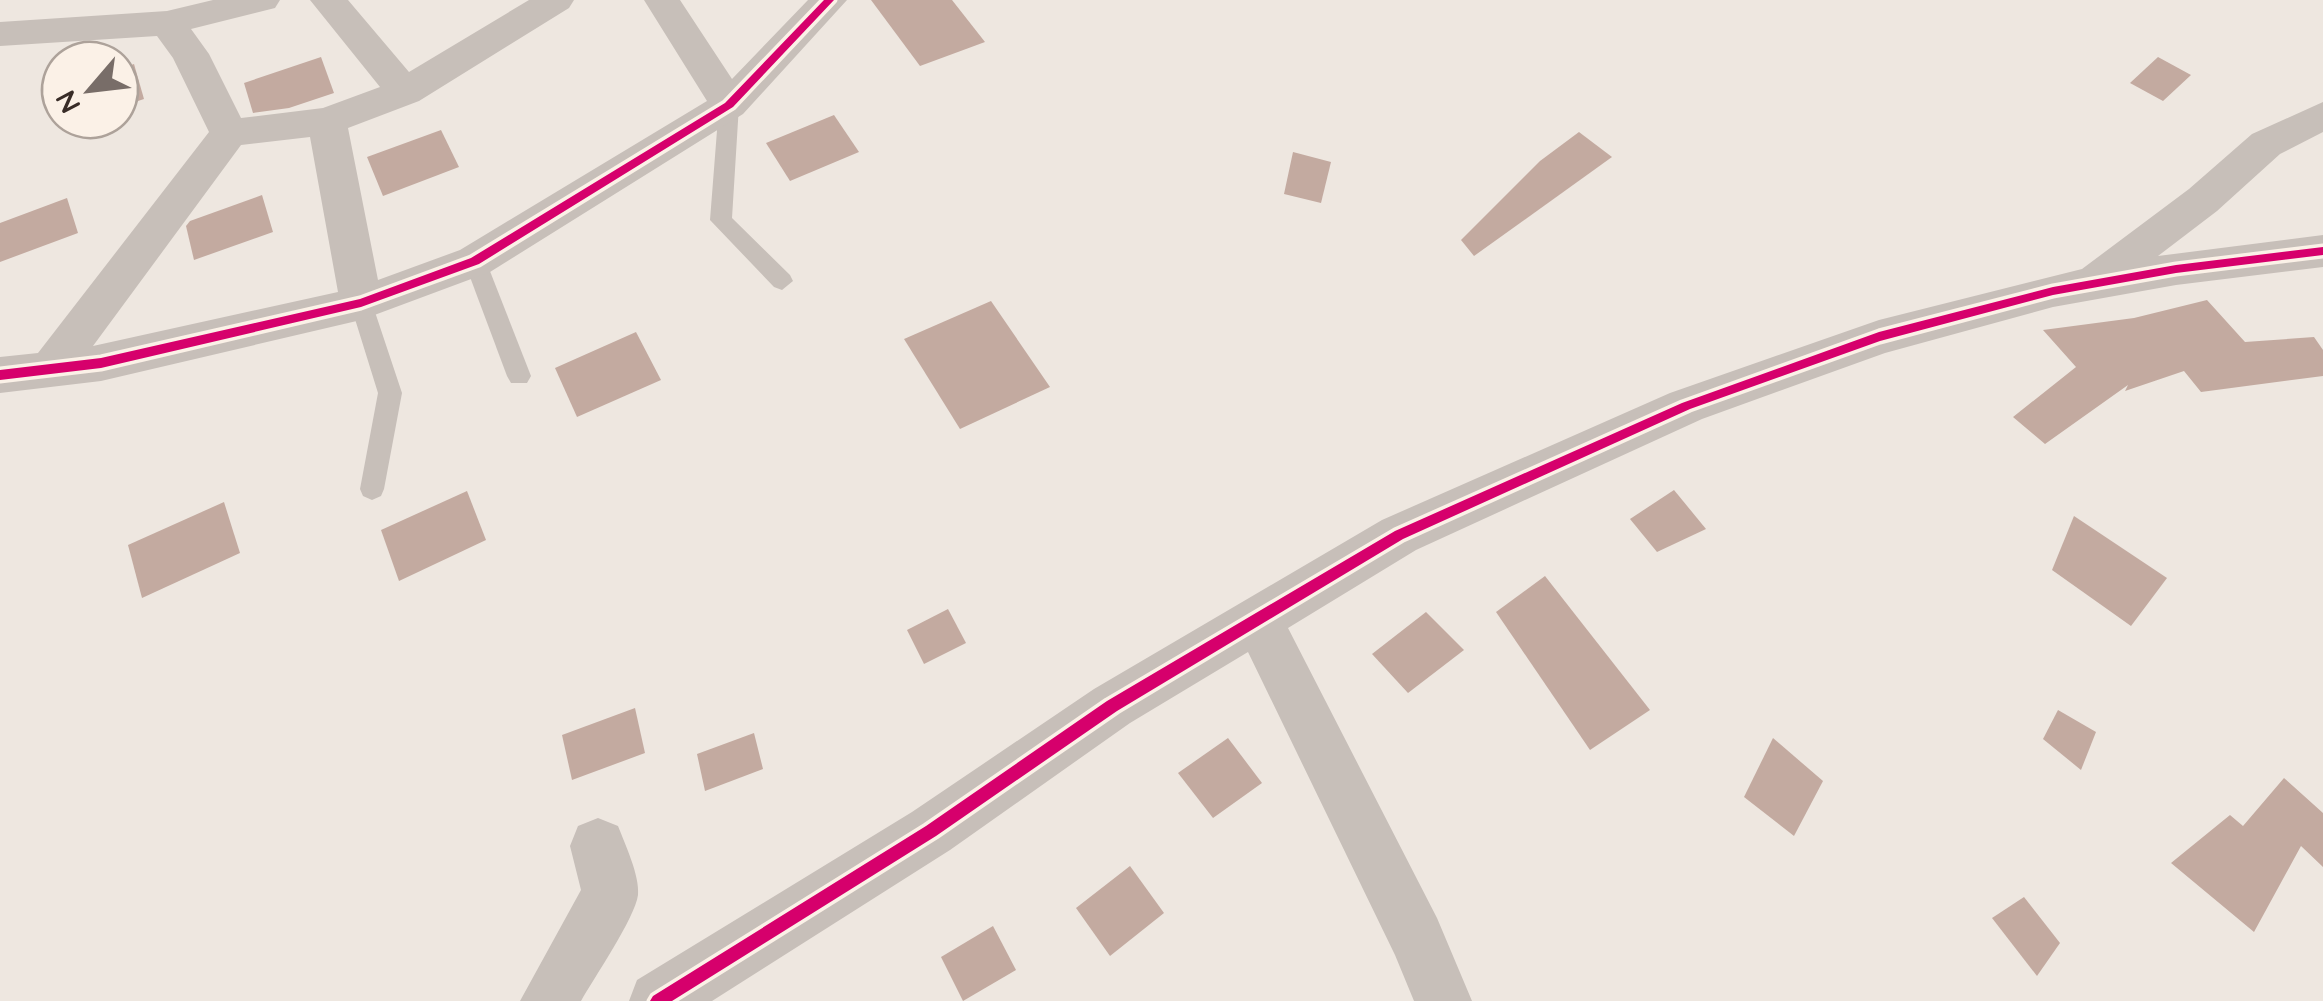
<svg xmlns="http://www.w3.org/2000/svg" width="2323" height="1001" font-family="Quicksand,sans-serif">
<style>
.building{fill:#c3aaa0}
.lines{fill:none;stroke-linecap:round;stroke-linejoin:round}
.lane{fill:#c7bfb9;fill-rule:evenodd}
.street{fill:#c7bfb9;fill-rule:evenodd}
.cycleway-casing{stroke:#fbf1e7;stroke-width:7}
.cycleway{fill:#d6006c;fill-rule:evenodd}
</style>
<rect width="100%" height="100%" fill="#eee7e0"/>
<g class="building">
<path d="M871,0H952L985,42L920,66Z"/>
<path d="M321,57L334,93L289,108L253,113L244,83Z"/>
<path d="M2158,57L2191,75L2163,101L2130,83Z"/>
<path d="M134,64L144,99L120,107V69Z"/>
<path d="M834,115L859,152L790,181L766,143Z"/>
<path d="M441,130L459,167L383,196L367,157Z"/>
<path d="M1579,132L1612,157L1474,256L1461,240L1540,161Z"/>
<path d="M1293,152L1331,162L1321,203L1284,194Z"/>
<path d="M262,195L273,232L194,260L186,226L190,221Z"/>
<path d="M67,198L78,233L0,262V223Z"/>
<path d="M2207,300L2245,342L2314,337L2323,350V376L2201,392L2184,371L2125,391L2128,385L2045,444L2013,417L2076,367L2043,330L2134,318Z"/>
<path d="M991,301L1050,387L960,429L904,339Z"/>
<path d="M636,332L661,380L577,417L555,368Z"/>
<path d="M1674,490L1706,529L1657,552L1630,519Z"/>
<path d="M467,491L486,540L399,581L381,530Z"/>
<path d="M224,502L240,553L142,598L128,545Z"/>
<path d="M2074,516L2167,578L2131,626L2052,570Z"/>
<path d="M1545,576L1650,710L1590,750L1496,612Z"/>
<path d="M948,609L966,643L924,664L907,630Z"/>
<path d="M1426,612L1464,650L1408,693L1372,654Z"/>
<path d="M635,708L645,753L572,780L562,735Z"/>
<path d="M2058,710L2096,732L2081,770L2043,739Z"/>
<path d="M754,733L763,769L705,791L697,754Z"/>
<path d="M1228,738L1262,783L1213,818L1178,773Z"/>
<path d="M1773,738L1823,781L1794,836L1744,797Z"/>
<path d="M2284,778L2323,813V867L2301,846L2254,932L2171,863L2230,815L2243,826Z"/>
<path d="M1130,866L1164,913L1110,956L1076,908Z"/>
<path d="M2024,897L2060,943L2037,976L1992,918Z"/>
<path d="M993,926L1016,970L963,1001L941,957Z"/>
</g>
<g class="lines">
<g class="lane">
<path d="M729,98L739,105L732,218L790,275L793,281L782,290L774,287L710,220L719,105Z"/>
<path d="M475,253L486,261L531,376L527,383H511L507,376L464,261Z"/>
<path d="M361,294L372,303L402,393L384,489L381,496L372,500L363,496L360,489L378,393L350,303Z"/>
</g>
<g class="street">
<path d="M213,0H280L275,8L191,29L209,54L241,118L323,108L380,87L310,0H348L409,72L529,0H574L569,8L419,101L348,128L378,280L460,250L707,101L644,0H680L732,79L808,0H847L743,114L490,272L361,320L101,381L0,393V357L38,353L209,132L173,58L157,36L0,46V22L167,11ZM310,137L338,292L93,346L241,145Z"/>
<path d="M2323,102V132L2280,154L2217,211L2158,256L2323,235V267L2176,285L2053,307L1885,353L1702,419L1416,550L1288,628L1437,918L1472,1001H1414L1395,955L1248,652L1130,723L950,850L712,1001H629L637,980L912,812L1094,689L1382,520L1670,393L1879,320L2082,269L2189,189L2252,134Z"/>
<path d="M598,818L618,826C625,844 640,876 638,895C635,918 594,978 581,1001H520L581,890L570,846L578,826Z"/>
</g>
<g class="cycleway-casing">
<g id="cycleway">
<path d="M824,0H834L733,107L479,264L361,307L101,368L0,380V370L101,358L360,299L471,258L725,103Z"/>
<path d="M2323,247V255L2176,273L2053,295L1880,341L1690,409L1403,539L1117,711L936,836L672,1001H650L653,996L926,826L1107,701L1395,531L1682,403L1879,332L2053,287L2176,265Z"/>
</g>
</g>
<use href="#cycleway" class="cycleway"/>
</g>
<g transform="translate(90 90) rotate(242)"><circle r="48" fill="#fbf1e7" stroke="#ada29a" stroke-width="2.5"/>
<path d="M0-8L18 38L0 25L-18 38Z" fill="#786d68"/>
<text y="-15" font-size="28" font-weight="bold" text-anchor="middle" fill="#382c27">N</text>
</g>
</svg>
